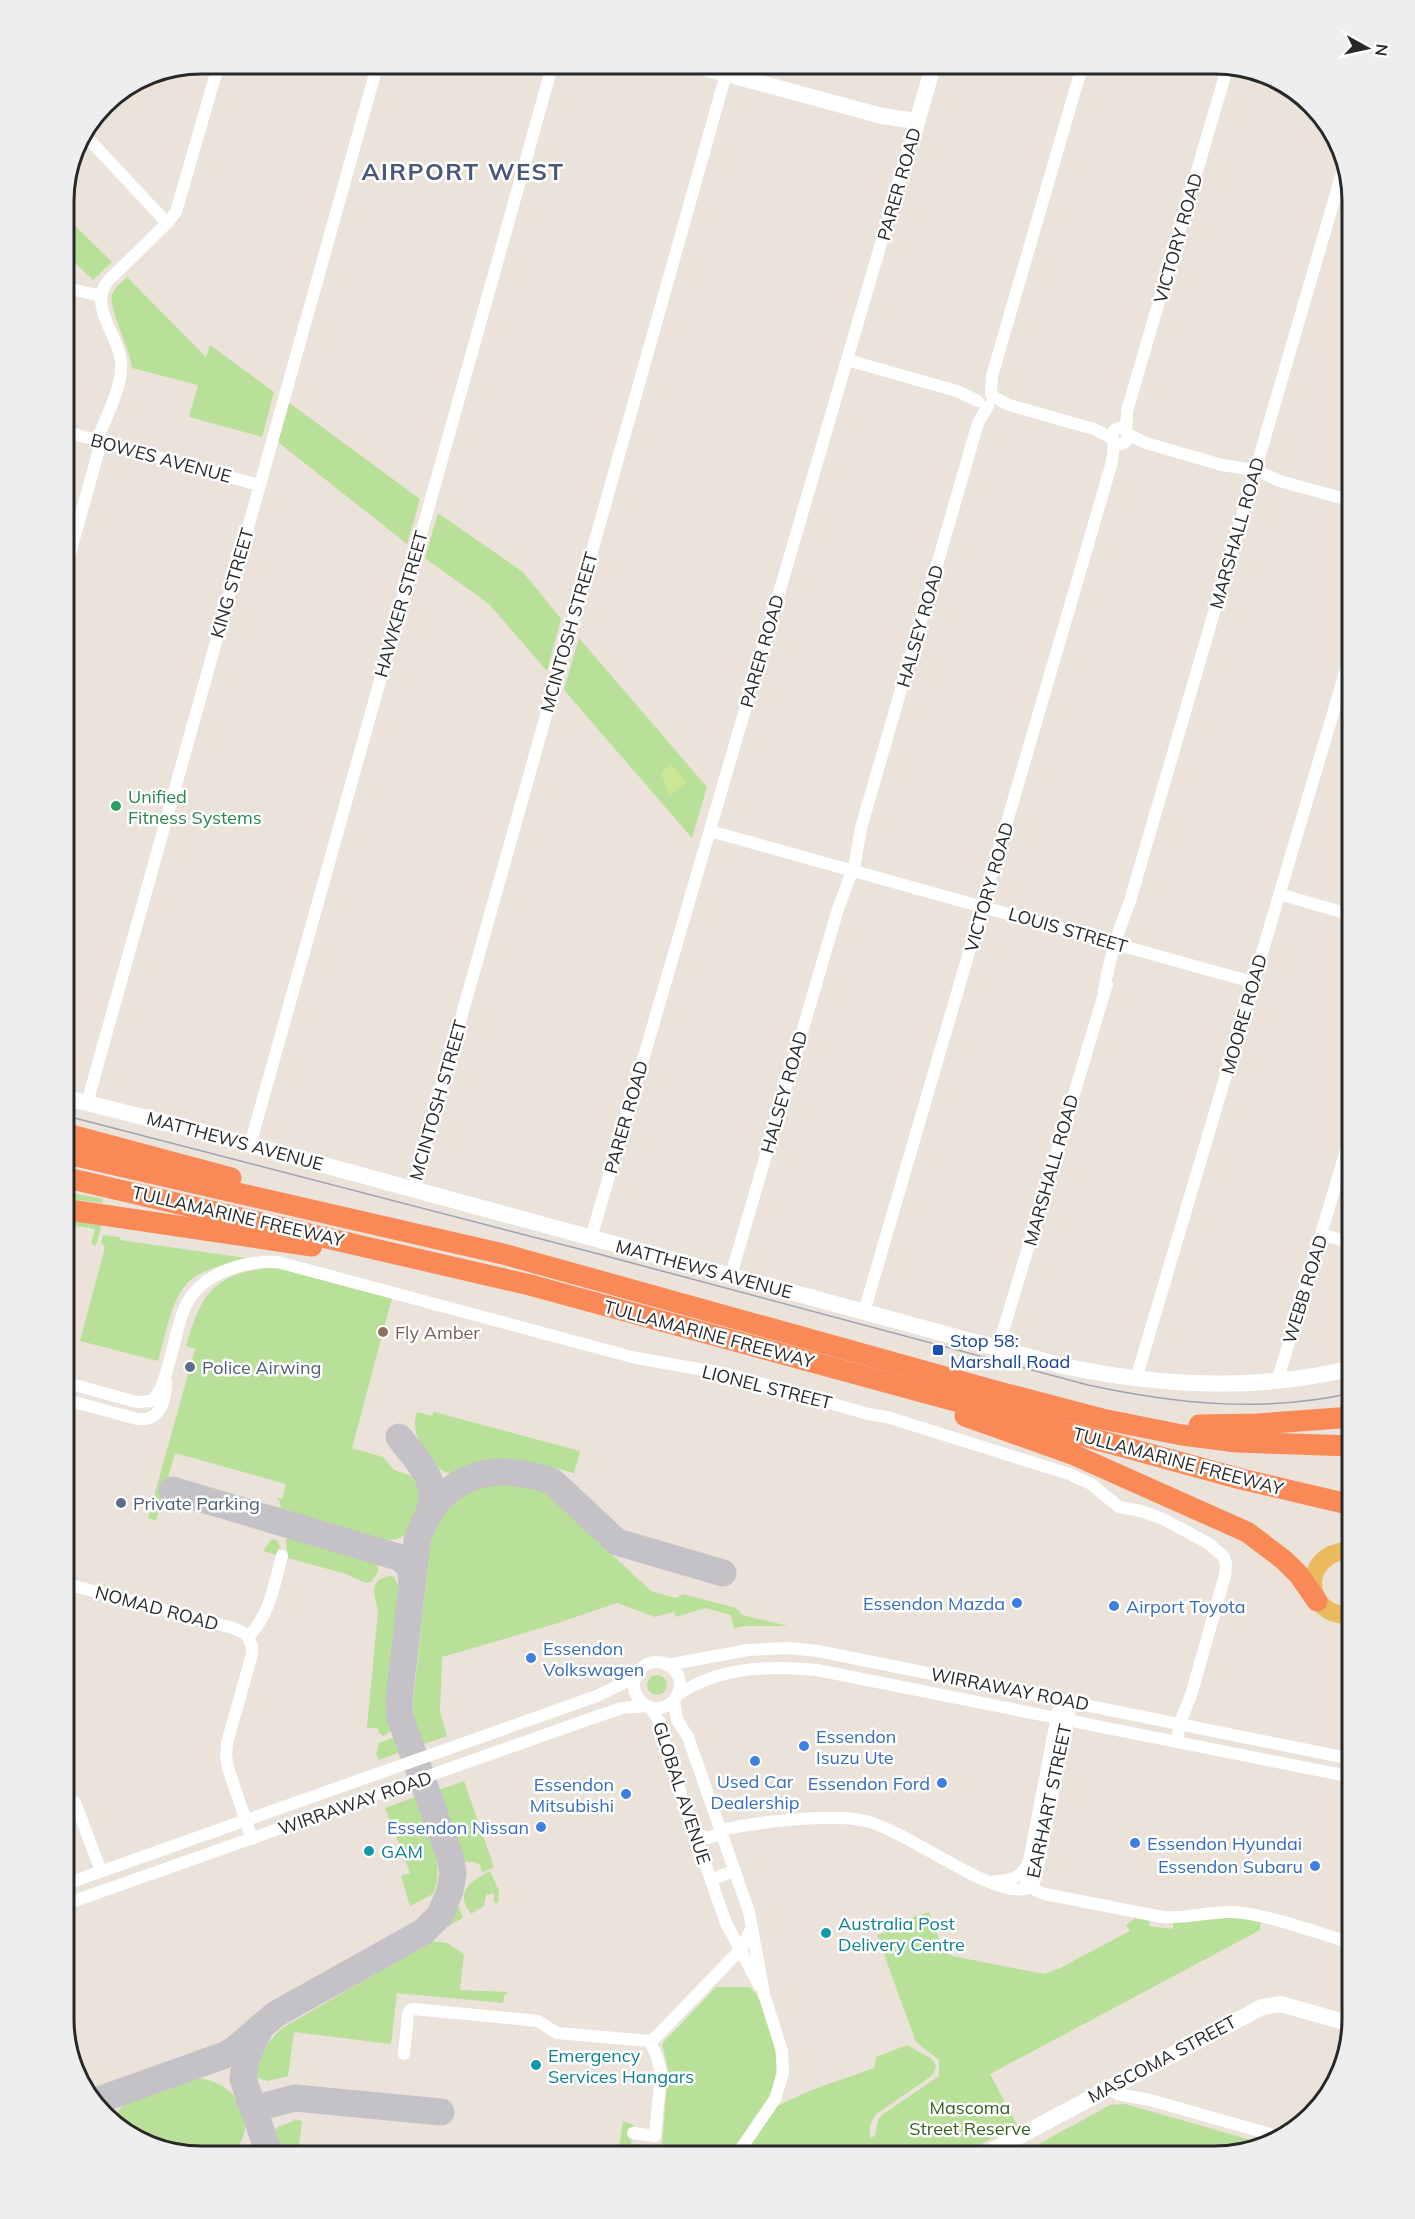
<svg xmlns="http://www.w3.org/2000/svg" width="1415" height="2219" font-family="Mulish,sans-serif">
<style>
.green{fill:#b9e098}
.pitch{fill:#cee794}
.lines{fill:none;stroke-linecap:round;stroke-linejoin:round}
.taxiway{stroke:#c4c2c6;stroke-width:27}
.street{stroke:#fff;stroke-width:12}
.secondary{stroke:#fff;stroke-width:16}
.primary{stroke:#ecba5e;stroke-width:18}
.highway{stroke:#f98957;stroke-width:21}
.tram{stroke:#9da3b2;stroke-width:1.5}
.leisure-dot{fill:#2e9e5b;stroke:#fff;stroke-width:2}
.education-dot{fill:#8d6e63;stroke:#fff;stroke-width:2}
.transit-dot{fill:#1a4fb4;stroke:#fff;stroke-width:2}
.service-dot{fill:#5c6f8a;stroke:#fff;stroke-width:2}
.shop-dot{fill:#3f7fe0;stroke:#fff;stroke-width:2}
.culture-dot{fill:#0f9aa8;stroke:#fff;stroke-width:2}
.labels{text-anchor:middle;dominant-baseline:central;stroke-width:5;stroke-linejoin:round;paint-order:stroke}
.street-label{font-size:18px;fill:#282828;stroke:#fff}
.leisure-label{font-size:18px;fill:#27864d;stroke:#fff;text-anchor:start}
.education-label{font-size:18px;fill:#785e54;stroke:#fff;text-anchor:start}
.transit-label{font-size:18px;fill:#164399;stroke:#fff;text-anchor:start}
.service-label{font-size:18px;fill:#4e5e75;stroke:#fff;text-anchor:start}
.shop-label{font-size:18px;fill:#366cbe;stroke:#fff;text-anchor:end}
.culture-label{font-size:18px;fill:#0d838f;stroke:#fff;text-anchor:start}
.park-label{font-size:18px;fill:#33631b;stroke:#fff}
.district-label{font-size:24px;font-weight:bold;letter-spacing:1.5px;fill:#4a5878;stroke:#fff}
.rim{fill:none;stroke:#282828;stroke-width:3}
</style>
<rect width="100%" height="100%" fill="#ebe2da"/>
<g class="green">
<path d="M63,214L112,262L93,280L63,251Z"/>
<path d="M127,277L206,357L210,345L274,392L262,437L189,417L198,385L132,368C131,351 108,307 112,295C114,288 122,282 127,277Z"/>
<path d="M288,402L420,499L407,544L278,442Z"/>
<path d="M438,513L523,572L561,619L547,671L489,604L425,558Z"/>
<path d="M579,638L707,787L692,838L564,690Z"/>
<path d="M63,1191L103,1199L102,1203L63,1198Z"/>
<path d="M63,1218L102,1222L96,1246L91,1244L95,1229L78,1226L74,1227L72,1235L69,1234L71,1227L63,1225Z"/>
<path d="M103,1235L120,1237V1240L246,1258C230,1263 211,1267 196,1276C171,1291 166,1335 158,1361L80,1341L105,1247L101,1243Z"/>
<path d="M267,1268L280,1269L392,1298L352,1448L383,1457L394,1470L416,1477C423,1501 419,1543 385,1540L286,1511L281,1508L279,1500H277V1498L282,1499L286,1484L175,1453L156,1521L148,1518L195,1349L186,1346C201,1296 211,1275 267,1268Z"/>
<path d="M417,1412L432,1416L434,1412L580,1451L574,1473C549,1467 523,1459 496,1460C481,1461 461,1475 448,1473C441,1471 437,1466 433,1461C420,1446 411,1432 417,1412Z"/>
<path d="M495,1482L531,1486L543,1490L651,1591L676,1598L683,1594L736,1608L742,1615L788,1626H745L734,1628L731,1615L705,1608L676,1617L674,1612L655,1617L617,1603L555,1624L442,1657L440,1712L447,1736L421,1745L414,1725L413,1702L431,1536C443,1507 464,1490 495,1482Z"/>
<path d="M289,1535L378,1562V1572L371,1582L366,1583L346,1574L288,1558L286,1540Z"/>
<path d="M272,1539L277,1540L281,1549L278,1548L276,1555L263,1551Z"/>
<path d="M391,1576L394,1577L398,1585L402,1600L391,1707L393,1730L383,1736L379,1733L378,1728H367L378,1611C375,1596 367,1578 391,1576Z"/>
<circle cx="657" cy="1685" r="10"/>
<path d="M392,1738L395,1739L400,1752L379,1760L376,1754L379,1743Z"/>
<path d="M464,1781L494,1867L482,1873L480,1865L474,1862H462L438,1790Z"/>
<path d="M415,1797C426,1825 447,1865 433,1894L410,1906L401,1876L410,1873L385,1808Z"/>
<path d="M490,1871L499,1891L498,1903L494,1902V1893L486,1895L484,1906L471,1914C454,1891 470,1882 490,1871Z"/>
<path d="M459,1907L463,1918L444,1928L453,1912Z"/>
<path d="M929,1912L943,1950L952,1956L1044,1974L1060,1968L1130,1931L1126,1925L1137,1917L1150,1919L1149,1926L1173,1929V1922L1229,1916L1261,1921L1260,1930L990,2074L1017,2125L958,2156H742L777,2106L809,2091L874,2068L876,2057L907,2045L932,2059L936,2066L933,2074L930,2077L875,2115L870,2125V2138L875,2136L878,2120L882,2115L939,2076V2060L916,2042L877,1935L893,1930L892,1924Z"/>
<path d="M431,1941L447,1943L464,1954L460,1990L507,1992V1995H504L503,2003L397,1993L391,2044L294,2032L288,2076L268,2081L257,2078C257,2059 267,2041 281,2029Z"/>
<path d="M716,1987H750C760,1997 763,2009 768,2023C790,2086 765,2108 729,2156H618L623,2121L633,2125L631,2144L662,2146L668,2069L662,2044Z"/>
<path d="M193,2078C236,2078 264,2125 230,2156H192L124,2133L116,2124L118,2111L126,2102Z"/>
<path d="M1125,2104L1265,2144L1215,2156H1017L1110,2105Z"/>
<path d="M296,2120L302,2121L298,2153L306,2156H280L274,2131L278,2127Z"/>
</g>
<path class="pitch" d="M671,764L686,782L670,796L661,773Z"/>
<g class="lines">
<g class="taxiway">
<path d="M399,1437C415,1459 440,1480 430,1509"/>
<path d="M172,1490L401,1558L410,1568L412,1583"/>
<path d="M258,2033L246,2058L243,2079L270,2156"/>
<path d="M249,2100L255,2106L261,2107L295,2098L441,2112"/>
<path d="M96,2101L225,2055L235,2049L276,2014L423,1932L440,1915L450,1891L453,1873L450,1857L400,1717L399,1701L417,1541C433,1489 474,1463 528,1475C537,1477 546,1478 554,1483L617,1542L723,1573"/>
</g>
<g class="street">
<path d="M83,133L167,223"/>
<path d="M63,287L101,296"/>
<path d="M847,360L957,391L978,401"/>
<path d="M991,394L992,376L1083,63"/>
<path d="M992,396L1009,405L1094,429L1113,439"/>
<circle cx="1120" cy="436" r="8"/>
<path d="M63,431L259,485"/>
<path d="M1126,432L1127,411L1228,65"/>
<path d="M1127,434L1146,443L1222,465L1255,470L1280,481L1352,501"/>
<path d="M97,440C106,416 126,382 120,356C115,332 89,304 108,281L167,223L176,212L219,63"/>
<path d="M63,579L101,442"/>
<path d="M710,831L1252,982"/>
<path d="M1279,894L1352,915"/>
<path d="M1104,991C1109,959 1118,931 1130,901L1344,166"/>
<path d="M87,1103L378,63"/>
<path d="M250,1145L553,63"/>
<path d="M413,1189L726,74"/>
<path d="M1321,1234L1352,1243"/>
<path d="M591,1238L914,130"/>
<path d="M731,1275L838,909L855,863L861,828L978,423L988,406"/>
<path d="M864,1312L1112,462L1114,441"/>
<path d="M998,1348L1107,984"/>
<path d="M1136,1379L1352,649"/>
<path d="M1278,1379L1352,1130"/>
<path d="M63,1382L137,1402L152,1401C162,1391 165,1376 169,1363C175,1344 178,1319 188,1301C205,1272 247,1260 278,1262L636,1358L728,1374L868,1414L887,1417L1069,1474L1091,1484L1119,1507L1141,1511L1163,1519L1208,1543L1224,1557L1226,1564L1225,1575L1192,1692L1180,1723L1177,1742"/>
<path d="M63,1399L137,1419C160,1422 166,1401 166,1382"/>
<path d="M63,1583L233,1628L244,1633L248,1637"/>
<circle cx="657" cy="1685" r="23"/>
<path d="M667,1665L748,1650L788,1648L818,1651L1352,1759"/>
<path d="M677,1695C719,1667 768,1665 817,1670L1352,1777"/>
<path d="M674,1700L677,1720L688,1737L749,1912L764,1994L782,2051L783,2073L775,2099L736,2156"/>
<path d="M650,1707L661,1724L665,1749L726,1923L759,1985"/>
<path d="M75,1802L101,1871"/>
<path d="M721,1830C758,1822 829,1813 866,1821C905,1830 992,1897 1024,1889C1031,1888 1034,1883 1036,1877L1071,1702"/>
<path d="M695,1834L708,1838L722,1833"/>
<path d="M252,1839L228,1768L226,1755L227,1743L252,1654V1646L248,1637C270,1615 274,1585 282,1556"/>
<path d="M1026,1869V1881L1037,1891L1045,1894L1162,1917C1187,1919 1210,1911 1235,1912C1270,1915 1317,1933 1352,1943"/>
<path d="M711,1880L735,1870"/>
<path d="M996,1881C1012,1881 1023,1876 1029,1861L1058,1711"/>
<path d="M63,1885L597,1696L636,1677"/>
<path d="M63,1905L601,1715L622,1708L648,1706"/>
<path d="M404,2054L408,2014L410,2010L414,2009L538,2021L557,2033L650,2041L655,2038L742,1948L751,1929"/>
<path d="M1110,2088L1117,2094L1150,2100L1281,2137"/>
<path d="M633,2133L655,2136L661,2073L657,2057L650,2041"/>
</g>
<g class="secondary">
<path d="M686,63L882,116L917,121"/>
<path d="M915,129L934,63"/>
<path d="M63,1097L199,1131L1063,1366C1158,1386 1257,1392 1352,1368"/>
<path d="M982,2156L1262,2007L1281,2004L1351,2024"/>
</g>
<path class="primary" d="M1352,1615C1312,1618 1300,1574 1329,1556C1336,1552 1344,1551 1352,1549"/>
<g class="highway">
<path d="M63,1133L231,1178"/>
<path d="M63,1153L503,1254L1003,1393L1102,1419L1182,1435L1237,1442L1352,1446"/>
<path d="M63,1177L530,1285L1241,1479L1352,1505"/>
<path d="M63,1209L312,1246"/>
<path d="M965,1416L1072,1454L1247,1532L1284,1560L1299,1575L1317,1601"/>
<path d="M1199,1425L1258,1424L1352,1417"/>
</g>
<path class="tram" d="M63,1115L591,1252L1088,1385C1176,1404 1263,1413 1352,1393"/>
</g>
<circle class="leisure-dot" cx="116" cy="806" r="6"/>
<circle class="education-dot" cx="383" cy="1332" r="6"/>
<rect class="transit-dot" x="932" y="1344" width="12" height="12" rx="3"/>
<g class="service-dot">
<circle cx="190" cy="1367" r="6"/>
<circle cx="121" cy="1503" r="6"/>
</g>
<g class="shop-dot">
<circle cx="1017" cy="1603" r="6"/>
<circle cx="1114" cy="1606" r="6"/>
<circle cx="531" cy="1658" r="6"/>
<circle cx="804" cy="1746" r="6"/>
<circle cx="755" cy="1761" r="6"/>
<circle cx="942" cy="1783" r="6"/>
<circle cx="626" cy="1794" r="6"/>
<circle cx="541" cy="1827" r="6"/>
<circle cx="1135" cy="1843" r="6"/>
<circle cx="1315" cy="1866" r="6"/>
</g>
<g class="culture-dot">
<circle cx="369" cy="1851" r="6"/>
<circle cx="826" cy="1933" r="6"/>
<circle cx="536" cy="2065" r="6"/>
</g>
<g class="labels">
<g class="street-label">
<text transform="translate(899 184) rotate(-74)">PARER ROAD</text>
<text transform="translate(1178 238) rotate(-74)">VICTORY ROAD</text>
<text transform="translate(161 458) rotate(15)">BOWES AVENUE</text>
<text transform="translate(1237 533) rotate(-74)">MARSHALL ROAD</text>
<text transform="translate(232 583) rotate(-74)">KING STREET</text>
<text transform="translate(401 604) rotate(-74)">HAWKER STREET</text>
<text transform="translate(920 626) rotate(-74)">HALSEY ROAD</text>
<text transform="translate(569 632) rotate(-74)">MCINTOSH STREET</text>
<text transform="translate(762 651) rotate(-74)">PARER ROAD</text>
<text transform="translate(989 887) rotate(-74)">VICTORY ROAD</text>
<text transform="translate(1068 930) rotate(16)">LOUIS STREET</text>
<text transform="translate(1244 1014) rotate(-74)">MOORE ROAD</text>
<text transform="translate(784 1092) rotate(-74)">HALSEY ROAD</text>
<text transform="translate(438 1100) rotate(-74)">MCINTOSH STREET</text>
<text transform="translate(626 1117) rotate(-74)">PARER ROAD</text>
<text transform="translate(235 1141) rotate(15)">MATTHEWS AVENUE</text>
<text transform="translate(1051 1170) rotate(-74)">MARSHALL ROAD</text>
<text transform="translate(238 1216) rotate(13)">TULLAMARINE FREEWAY</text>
<text transform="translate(704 1269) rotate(15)">MATTHEWS AVENUE</text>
<text transform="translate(1305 1289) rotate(-73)">WEBB ROAD</text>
<text transform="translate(709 1334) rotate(15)">TULLAMARINE FREEWAY</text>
<text transform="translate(767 1387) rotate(14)">LIONEL STREET</text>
<text transform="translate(1178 1461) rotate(15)">TULLAMARINE FREEWAY</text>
<text transform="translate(157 1608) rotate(15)">NOMAD ROAD</text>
<text transform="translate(1010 1689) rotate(11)">WIRRAWAY ROAD</text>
<text transform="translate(682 1793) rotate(72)">GLOBAL AVENUE</text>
<text transform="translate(1049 1801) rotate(-78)">EARHART STREET</text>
<text transform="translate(355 1803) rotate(-19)">WIRRAWAY ROAD</text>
<text transform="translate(1162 2059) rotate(-28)">MASCOMA STREET</text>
</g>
<g class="leisure-label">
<text x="128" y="796">Unified<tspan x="128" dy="21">Fitness Systems</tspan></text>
</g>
<g class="education-label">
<text x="395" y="1332">Fly Amber</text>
</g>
<g class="transit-label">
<text x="950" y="1340">Stop 58:<tspan x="950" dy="21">Marshall Road</tspan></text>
</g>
<g class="service-label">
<text x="202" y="1367">Police Airwing</text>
<text x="133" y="1503">Private Parking</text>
</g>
<g class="shop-label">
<text x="1005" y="1603">Essendon Mazda</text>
<text x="1126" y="1606" text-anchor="start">Airport Toyota</text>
<text x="543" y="1648" text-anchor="start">Essendon<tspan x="543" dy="21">Volkswagen</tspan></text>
<text x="816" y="1736" text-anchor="start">Essendon<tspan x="816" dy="21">Isuzu Ute</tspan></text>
<text x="755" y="1781" text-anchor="middle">Used Car<tspan x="755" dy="21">Dealership</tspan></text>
<text x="930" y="1783">Essendon Ford</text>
<text x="614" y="1784">Essendon<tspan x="614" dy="21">Mitsubishi</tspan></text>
<text x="529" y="1827">Essendon Nissan</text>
<text x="1147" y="1843" text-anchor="start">Essendon Hyundai</text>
<text x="1303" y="1866">Essendon Subaru</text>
</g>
<g class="culture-label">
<text x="381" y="1851">GAM</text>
<text x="838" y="1923">Australia Post<tspan x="838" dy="21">Delivery Centre</tspan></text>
<text x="548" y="2055">Emergency<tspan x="548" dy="21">Services Hangars</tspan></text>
</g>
<g class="park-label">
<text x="970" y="2107">Mascoma<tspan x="970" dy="21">Street Reserve</tspan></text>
</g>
<g class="district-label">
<text x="463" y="171">AIRPORT WEST</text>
</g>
</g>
<path d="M0 0H1415V2219H0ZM201 74H1215A127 127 0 0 1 1342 201V2019A127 127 0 0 1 1215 2146H201A127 127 0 0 1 74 2019V201A127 127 0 0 1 201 74Z" fill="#eee" fill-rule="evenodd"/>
<path class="rim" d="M201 74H1215A127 127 0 0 1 1342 201V2019A127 127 0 0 1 1215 2146H201A127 127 0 0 1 74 2019V201A127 127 0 0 1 201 74Z"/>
<g transform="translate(1367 48) rotate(98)" stroke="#ffffff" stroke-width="4.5" paint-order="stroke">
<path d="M0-4.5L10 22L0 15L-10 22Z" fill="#282828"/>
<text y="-9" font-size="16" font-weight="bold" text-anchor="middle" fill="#282828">N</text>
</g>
</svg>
